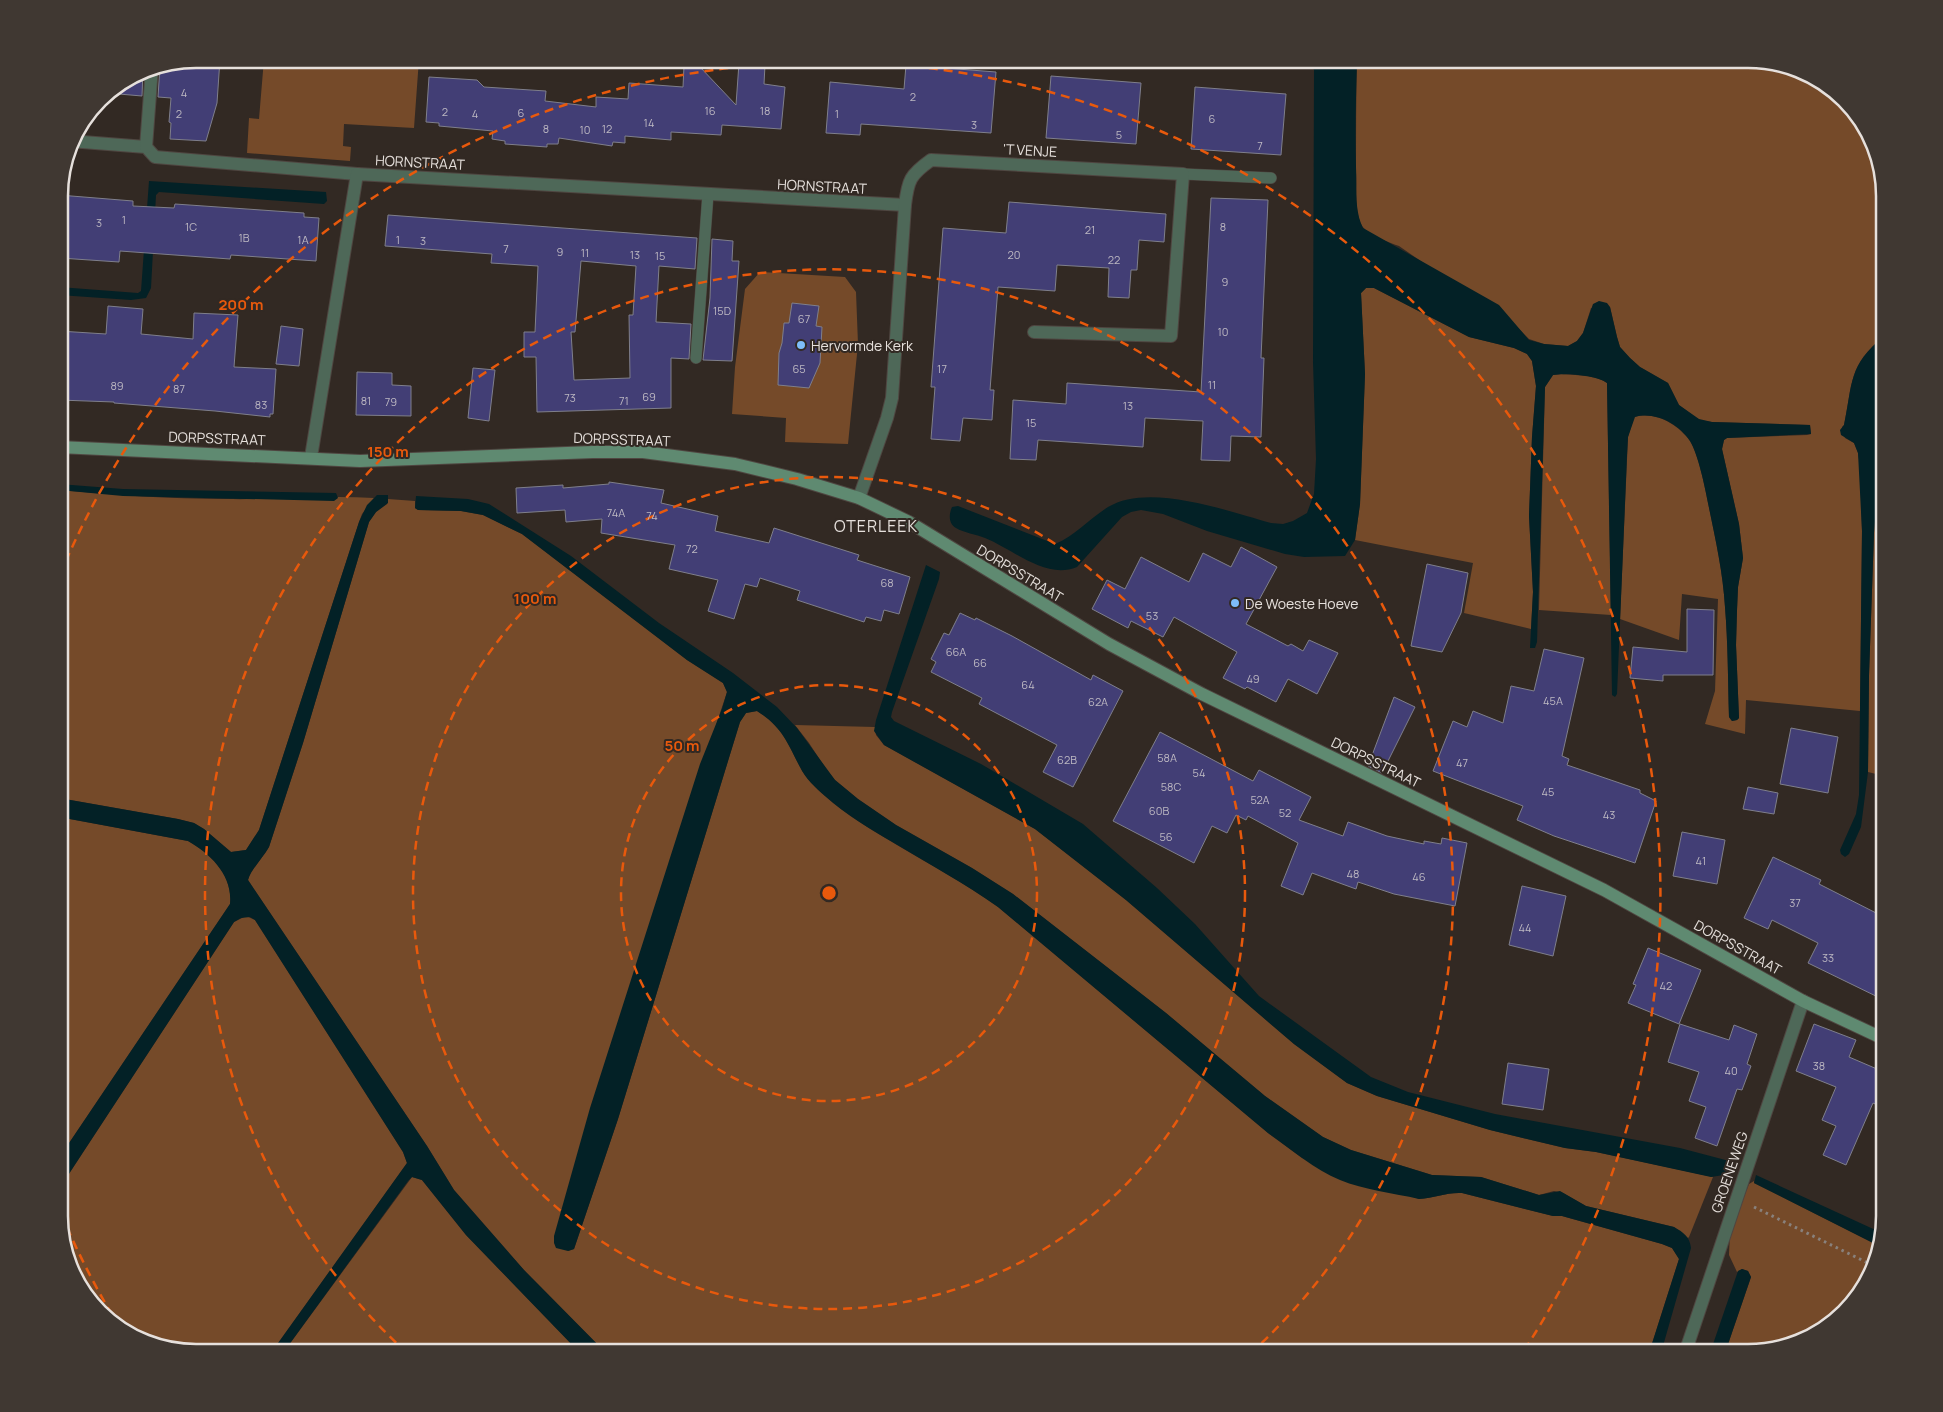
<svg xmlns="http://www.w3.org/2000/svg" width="1943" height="1412" font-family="Manrope,sans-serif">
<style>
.green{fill:#754a29}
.water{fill:#032126}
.building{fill:#423e75;stroke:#7f7f8b;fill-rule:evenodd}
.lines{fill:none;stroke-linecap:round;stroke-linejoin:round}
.lane-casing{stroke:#4f4641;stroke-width:12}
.street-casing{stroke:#4f4641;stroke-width:14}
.secondary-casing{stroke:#4f4641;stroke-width:14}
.path{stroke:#89817c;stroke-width:3;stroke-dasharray:2.5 4;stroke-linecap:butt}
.lane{stroke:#4e6858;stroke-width:11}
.street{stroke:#4e6858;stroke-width:12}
.secondary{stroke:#5f8a71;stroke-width:12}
.ring{fill:none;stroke:#e8590c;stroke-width:2.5;stroke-dasharray:9 6}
.poi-dot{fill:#7ebdf9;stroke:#322923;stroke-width:2}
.labels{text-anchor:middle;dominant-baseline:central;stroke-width:4;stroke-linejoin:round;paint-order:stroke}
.number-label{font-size:11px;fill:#bdb8c2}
.street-label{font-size:14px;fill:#e6e0dc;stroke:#322923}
.poi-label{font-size:14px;fill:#e6e0dc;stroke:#322923;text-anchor:start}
.quarter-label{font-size:16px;letter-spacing:1px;fill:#e6e0dc;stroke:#322923}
.rim{fill:none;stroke:#e6e0dc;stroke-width:2.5}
.centre{fill:#e8590c;stroke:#322923;stroke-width:2.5}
.ring-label{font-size:15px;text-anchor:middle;font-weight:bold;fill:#e8590c;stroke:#322923;stroke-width:4;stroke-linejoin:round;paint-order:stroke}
</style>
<rect width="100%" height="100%" fill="#322923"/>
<g class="green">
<path d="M264,59H419L414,128L344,124L343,146L351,147L350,161L247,153L249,118L259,119Z"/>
<path d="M1357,59H1748L1791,66L1831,87L1870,135L1884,195V336C1848,366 1853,382 1844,425L1842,427L1845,438L1854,443L1858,453L1860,466L1862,531L1860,711L1746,700L1745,734L1705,724L1715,691L1718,599L1682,594L1679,640L1620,619L1628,437L1634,417C1655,411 1678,424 1690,441C1698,453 1705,487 1708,503C1715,537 1723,572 1725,607C1728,644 1728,681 1729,717L1732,721L1737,720L1739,718L1736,645L1737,610L1738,587L1743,558L1739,524L1722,449L1724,440L1727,438L1807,435L1811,434L1810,425L1712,422L1699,420L1679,405L1668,383L1640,367L1630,358L1620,347L1617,337L1610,307L1591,308L1583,333L1577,341L1568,346L1544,344L1529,339L1520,330L1399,246C1388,242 1369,236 1362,226C1354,212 1357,189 1356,173C1356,135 1356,97 1357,59Z"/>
<path d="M760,272L845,277L856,292L858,344L848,444L785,442L786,418L732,414L735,367L745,289Z"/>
<path d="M1366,288H1374L1469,337L1514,348L1527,354L1532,361L1536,386L1532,437L1529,516L1533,592L1531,629L1464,613L1473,563L1355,540L1360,504L1365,374L1361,293Z"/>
<path d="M1561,374C1574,375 1596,375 1607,383L1611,615L1539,610L1545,387L1553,375Z"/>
<path d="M1884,412V776L1868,772L1869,675L1874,533Z"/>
<path d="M59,490C115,495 170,499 226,499C275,500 324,495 374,498L362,514L359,522L259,830L246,850L231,852L204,829L194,823L178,819L59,798Z"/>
<path d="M388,499L415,501V508L418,510L461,511L483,515L522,534L687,660L723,683L727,692L718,719L568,1251L574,1249L618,1119L740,722L746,713L757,711C782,727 787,742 800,767C805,778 816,788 825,796C846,815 872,830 897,845C931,865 966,884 998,907L1268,1133L1302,1158L1419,1199C1434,1198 1447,1192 1462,1193L1553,1216H1562L1662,1244L1672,1248L1679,1259L1649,1353H606L524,1270L454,1190L427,1146L248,880C251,869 263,858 269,847L303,743L369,522L376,512L387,504Z"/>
<path d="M795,725L875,727L876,735L884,745L1035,829L1126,900L1294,1044L1347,1083L1377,1096L1490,1130L1565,1148L1596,1152L1713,1177L1689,1237L1688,1238L1674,1227L1586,1206L1563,1193L1554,1191L1539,1195L1481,1177L1432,1175L1351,1150L1323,1137L1265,1096L1166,1013L1013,894L972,868L896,825L858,799L835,780L826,769L809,743Z"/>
<path d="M59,817L188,841C211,854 233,875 230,904L59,1158Z"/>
<path d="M246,916L255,920L403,1152L407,1163L271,1353H195L152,1346L112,1325L77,1285L59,1225V1189L234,922Z"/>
<path d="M412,1177L422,1180L466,1235L580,1353H283Z"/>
<path d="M1754,1181V1183L1879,1246L1877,1260L1856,1300L1808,1339L1748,1353H1725L1751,1277L1748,1271L1742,1269L1737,1272L1729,1255L1730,1232L1749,1184Z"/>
</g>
<g class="water">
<path d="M1308,59H1357C1356,95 1355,131 1356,167C1357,187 1354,210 1363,228L1499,305L1529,340L1544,344L1568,346L1577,341L1583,333L1593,304L1599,301L1607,303L1610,307L1617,337L1620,347L1630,358L1640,367L1668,383L1679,405L1699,419L1712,422L1810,425L1811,434L1727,438L1724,440L1722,449L1739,524L1743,558L1738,587L1737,610L1736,645L1739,718L1737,720L1732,721L1729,717C1728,681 1728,644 1725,607C1723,572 1715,537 1708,503C1705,487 1698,454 1690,441C1679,424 1655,411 1635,417L1628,437L1627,455L1617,694L1615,697L1612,695L1607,383C1596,375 1566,373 1553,375L1545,387L1537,642L1535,648H1530L1533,592L1529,516L1532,437L1536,386L1532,361L1527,354L1514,348L1469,337L1374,288H1366L1361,293L1365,374L1360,504L1355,540L1345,556L1304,557L1285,554L1207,531L1163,514L1141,510L1131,512L1122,517L1077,567C1045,580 1013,549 985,538C976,534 964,533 956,528C948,523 949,514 952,507L958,506L1055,544C1075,536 1089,519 1108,507C1149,482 1227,511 1271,523L1283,524L1293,521L1307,513L1314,494L1316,459L1313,362L1314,70Z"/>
<path d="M149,181L326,192L327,201L324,204L159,192L156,195L151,288L146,298L131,300L59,295V287L138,293L141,291Z"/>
<path d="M1884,336V412L1874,533L1869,675L1868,772L1861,827L1849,854L1845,857L1841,854L1840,850L1856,814L1859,795L1862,531L1858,453L1854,443L1841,435L1840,430L1844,425C1853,382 1848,366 1884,336Z"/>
<path d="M59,484L123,489L336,493L338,498L334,501L123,496L59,490Z"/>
<path d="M377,495H388V503L376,512L369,522L303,743L269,847C263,858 251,869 248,880L427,1146L454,1190L524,1270L606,1353H580L466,1235L422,1180L412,1177L408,1181L283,1353H271L407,1163L403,1152L255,920L250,917L241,918L234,922L59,1189V1158L230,904C233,876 211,854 188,841L59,817V798L178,819L194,823L204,829L231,852L246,850L259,830L359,522L367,505Z"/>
<path d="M416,496L468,499L489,504L571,556L659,623L733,673L777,707L797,728L835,780L858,799L896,825L972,868L1013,894L1166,1013L1265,1096L1323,1137L1351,1150L1432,1175L1481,1177L1539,1195L1560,1191L1586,1206L1674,1227C1683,1232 1690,1237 1691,1248L1661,1353H1649L1679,1259L1672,1248L1662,1244L1562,1216H1553L1462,1193C1447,1192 1434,1198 1419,1199C1393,1193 1364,1190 1340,1180C1314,1169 1291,1149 1268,1133L998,907C964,883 929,864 894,843C870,829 845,814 825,796C816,788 805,778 800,767C787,742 782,727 757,711L746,713L740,722L618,1119L574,1249L568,1251L556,1248L554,1243V1236L590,1108L700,764L722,709L727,692L723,683L687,660L522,534L483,515L461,511L418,510L415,508Z"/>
<path d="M926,565L940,572L939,579L892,712L891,717L894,721L981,764L1083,824L1157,888L1195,924L1259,996L1371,1077L1408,1092L1495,1114L1680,1148L1733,1162L1730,1174L1711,1177L1596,1152L1565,1148L1490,1130L1377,1096L1347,1083L1294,1044L1126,900L1035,829L884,745L874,731L876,720Z"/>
<path d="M1756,1175L1882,1233L1879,1246L1754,1183Z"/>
<path d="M1742,1269L1748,1271L1751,1277L1725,1353H1710L1738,1271Z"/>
</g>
<g class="building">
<path d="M195,59H220L217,103L206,141L170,139L171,123L169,122L171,98L158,97L160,66Z"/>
<path d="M739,63L765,65L764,84L785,87L781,129L722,125L721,135L671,132V140L625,136V143L613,142L612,146L559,138L558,144H547V147L505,144V141L492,139L493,131L439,126V123L426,122L429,77L477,80L484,87L546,91L545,101L596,107V97L628,99L629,83L683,87L684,66L700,67L736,105Z"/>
<path d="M906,65L996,72L991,133L861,124L860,135L826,133L830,82L904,89Z"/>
<path d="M143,69L142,96L107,93L135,74Z"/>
<path d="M1051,76L1141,83L1136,144L1046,138Z"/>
<path d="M1195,87L1286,94L1281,155L1191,149Z"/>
<path d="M59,195L133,201V206L174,208L175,204L304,213V217L319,218L316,261L231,255L230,259L120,251L119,262L60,258L62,238L59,237Z"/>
<path d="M1211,198L1268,200L1261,358H1264L1261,437L1231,436L1230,461L1201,460L1203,421L1145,418L1143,447L1038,440L1036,460L1010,459L1013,400L1066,404L1067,383L1201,392Z"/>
<path d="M1009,202L1166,214L1164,242L1139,240L1137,270H1131L1129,298L1108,297L1109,268L1057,265L1055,291L998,287L990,390H994L992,420L963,418L960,441L931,439L935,387H931L943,228L1006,233Z"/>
<path d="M388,215L697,238L695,269L659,266L656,322L691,324L689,359L671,358V408L537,412L536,357H524V332H535L538,266L491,263L492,254L385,246ZM581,261L636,266L633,315H629L630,378L574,380L571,332H575Z"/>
<path d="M712,239L733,241L732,261H739L732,361L703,360L710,298Z"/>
<path d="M792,303L819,306L816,326L822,327L820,363L809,388L778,385L779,353L782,343L784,323H789Z"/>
<path d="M108,306L143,309L141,334L193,339L194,313L238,315L234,367L276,369L273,414H270V417L215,411L114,403V402L59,400V331L106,334Z"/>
<path d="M281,326L303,329L299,366L276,364Z"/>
<path d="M473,368L495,370L489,421L468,418Z"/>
<path d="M357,372L392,373V385L411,386V416L356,415Z"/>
<path d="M609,482L664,490L661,503L718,516L715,531L769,543L774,528L859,555L857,560L910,577L899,614L884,610L881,621L866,617L864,622L797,600L800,591L760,578L757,587L745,584L734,619L708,611L718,580L669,569L675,545L601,533L602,519L566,522L565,510L517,513L516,488L563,485V488L609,484Z"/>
<path d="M1241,547L1277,567L1246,624L1288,646L1291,644L1303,651L1309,640L1338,653L1317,694L1288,679L1276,702L1247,687L1245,689L1223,678L1237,652L1174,617L1163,637L1131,621L1128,628L1092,609L1107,580L1125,589L1141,557L1189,582L1203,553L1231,567Z"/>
<path d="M1427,564L1468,573L1461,613L1442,652L1411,646Z"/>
<path d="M1687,609L1714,610L1713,675H1663V681L1630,678L1633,647L1687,652Z"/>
<path d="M960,613L975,620L976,618L1012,636L1091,680L1093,675L1123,691L1073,787L1043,772L1057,745L979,704L982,698L931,672L936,662L931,659L944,633L949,635Z"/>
<path d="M1544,649L1584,658L1562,756L1569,759L1567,765L1640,790V793L1656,801L1635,863L1554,836L1517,820L1523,806L1433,771L1453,721L1467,727L1473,711L1503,723L1511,686L1534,691Z"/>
<path d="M1394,697L1415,707L1382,773L1368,766Z"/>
<path d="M1791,728L1838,737L1828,793L1780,784Z"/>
<path d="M1160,732L1253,781L1259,770L1311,797L1299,820L1343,836L1348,822L1387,836L1424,844V841L1441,844L1442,838L1467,843L1455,906L1394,894L1358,882L1356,889L1312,873L1303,895L1281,886L1298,843L1248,816L1246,820L1236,815L1227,833L1212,826L1194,863L1113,821Z"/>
<path d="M1748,787L1778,793L1774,814L1743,809Z"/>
<path d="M1682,832L1725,840L1717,884L1673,876Z"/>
<path d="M1773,857L1821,880L1819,884L1884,917V1000L1808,963L1818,943L1772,920L1768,929L1744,918Z"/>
<path d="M1522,886L1566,896L1553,956L1509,945Z"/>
<path d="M1648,948L1701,970L1679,1024L1628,1003L1636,985L1633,984Z"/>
<path d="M1680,1024L1729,1040L1734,1025L1757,1034L1747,1064L1751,1066L1742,1090L1737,1089L1717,1146L1695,1138L1706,1107L1689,1101L1699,1072L1668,1062Z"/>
<path d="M1814,1024L1856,1040L1849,1057L1884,1072V1108L1873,1103L1846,1165L1823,1155L1836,1126L1822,1120L1836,1087L1796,1071Z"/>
<path d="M1508,1063L1549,1069L1543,1110L1502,1104Z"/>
</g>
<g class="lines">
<g class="lane-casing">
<g id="lane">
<path d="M1183,174L1271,178"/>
<path d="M696,358L708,194"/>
</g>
</g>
<g class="street-casing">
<g id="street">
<path d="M70,141L146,147L155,157L357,174"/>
<path d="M146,147L152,67"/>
<path d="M311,457L357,174L905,205"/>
<path d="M859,498L887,418L892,398L905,205C908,180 910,175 931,160L1183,174L1171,336L1034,332"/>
<path d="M1685,1353L1803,1001"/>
</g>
</g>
<g class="secondary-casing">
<path id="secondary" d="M59,447L360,461L593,452H643L735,464L797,479L859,498L909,522L1109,644L1202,694L1604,890L1803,1001L1884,1039"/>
</g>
<path class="path" d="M1754,1207L1874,1266"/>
<use href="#lane" class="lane"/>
<use href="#street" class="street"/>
<use href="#secondary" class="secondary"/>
</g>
<g class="ring">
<circle cx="829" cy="893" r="208"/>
<circle cx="829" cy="893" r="416"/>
<path d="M407 1353A624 624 0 1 1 1251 1353"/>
<path d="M120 1328A832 832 0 0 1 60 1211M60 575A832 832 0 1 1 1523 1352"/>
</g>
<g class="poi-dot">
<circle cx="801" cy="345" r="5"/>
<circle cx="1235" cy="603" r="5"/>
</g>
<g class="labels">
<g class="number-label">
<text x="184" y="92">4</text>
<text x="913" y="96">2</text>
<text x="710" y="110">16</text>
<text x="765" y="110">18</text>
<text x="445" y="111">2</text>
<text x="521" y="112">6</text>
<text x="179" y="113">2</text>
<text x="475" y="113">4</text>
<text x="837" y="113">1</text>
<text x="1212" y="118">6</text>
<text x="649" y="122">14</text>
<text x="974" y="124">3</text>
<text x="546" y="128">8</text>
<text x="607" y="128">12</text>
<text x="585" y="129">10</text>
<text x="1119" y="134">5</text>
<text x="1260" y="145">7</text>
<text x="124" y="219">1</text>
<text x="99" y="222">3</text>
<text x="191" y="226">1C</text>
<text x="1223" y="226">8</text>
<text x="1090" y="229">21</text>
<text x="244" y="237">1B</text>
<text x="303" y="239">1A</text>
<text x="398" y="239">1</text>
<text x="423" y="240">3</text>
<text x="506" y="248">7</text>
<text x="560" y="251">9</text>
<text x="585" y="252">11</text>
<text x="635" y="254">13</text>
<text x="1014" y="254">20</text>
<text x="660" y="255">15</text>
<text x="1114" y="259">22</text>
<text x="1225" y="281">9</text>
<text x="722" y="310">15D</text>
<text x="804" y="318">67</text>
<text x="1223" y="331">10</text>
<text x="799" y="368">65</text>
<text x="942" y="368">17</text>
<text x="1212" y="384">11</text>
<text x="117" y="385">89</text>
<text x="179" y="388">87</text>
<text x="649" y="396">69</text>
<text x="570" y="397">73</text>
<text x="366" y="400">81</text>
<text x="624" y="400">71</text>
<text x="391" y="401">79</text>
<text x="261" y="404">83</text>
<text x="1128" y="405">13</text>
<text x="1031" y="422">15</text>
<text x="616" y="512">74A</text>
<text x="652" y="515">74</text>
<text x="692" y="548">72</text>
<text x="887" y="582">68</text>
<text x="1152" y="615">53</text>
<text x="956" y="651">66A</text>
<text x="980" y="662">66</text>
<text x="1253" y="678">49</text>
<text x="1028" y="684">64</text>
<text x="1553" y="700">45A</text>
<text x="1098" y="701">62A</text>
<text x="1167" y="757">58A</text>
<text x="1067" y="759">62B</text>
<text x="1462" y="762">47</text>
<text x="1199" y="772">54</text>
<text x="1171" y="786">58C</text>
<text x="1548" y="791">45</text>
<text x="1260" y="799">52A</text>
<text x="1159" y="810">60B</text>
<text x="1285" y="812">52</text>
<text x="1609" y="814">43</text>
<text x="1166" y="836">56</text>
<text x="1701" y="860">41</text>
<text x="1353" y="873">48</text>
<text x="1419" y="876">46</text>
<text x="1795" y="902">37</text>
<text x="1525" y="927">44</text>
<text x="1828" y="957">33</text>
<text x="1666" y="985">42</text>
<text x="1819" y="1065">38</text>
<text x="1731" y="1070">40</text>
</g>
<g class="street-label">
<text transform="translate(1030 150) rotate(3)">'T VENJE</text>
<text transform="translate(420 162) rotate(3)">HORNSTRAAT</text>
<text transform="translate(822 186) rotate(3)">HORNSTRAAT</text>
<text transform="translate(217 438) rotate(2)">DORPSSTRAAT</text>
<text transform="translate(622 439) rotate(2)">DORPSSTRAAT</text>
<text transform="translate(1020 573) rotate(31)">DORPSSTRAAT</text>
<text transform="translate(1376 762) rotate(26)">DORPSSTRAAT</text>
<text transform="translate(1738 947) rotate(29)">DORPSSTRAAT</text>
<text transform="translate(1729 1172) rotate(-71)">GROENEWEG</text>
</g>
<g class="poi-label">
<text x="811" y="345">Hervormde Kerk</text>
<text x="1245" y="603">De Woeste Hoeve</text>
</g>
<g class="quarter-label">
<text x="876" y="526">OTERLEEK</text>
</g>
</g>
<path d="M0 0H1943V1412H0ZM196 68H1748A128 128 0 0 1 1876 196V1216A128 128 0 0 1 1748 1344H196A128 128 0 0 1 68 1216V196A128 128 0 0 1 196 68Z" fill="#403832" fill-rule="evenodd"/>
<path class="rim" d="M196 68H1748A128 128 0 0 1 1876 196V1216A128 128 0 0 1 1748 1344H196A128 128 0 0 1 68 1216V196A128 128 0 0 1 196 68Z"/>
<circle cx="829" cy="893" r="8" class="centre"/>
<g class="ring-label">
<text x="241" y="310">200 m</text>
<text x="388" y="457">150 m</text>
<text x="535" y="604">100 m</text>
<text x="682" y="751">50 m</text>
</g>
</svg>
